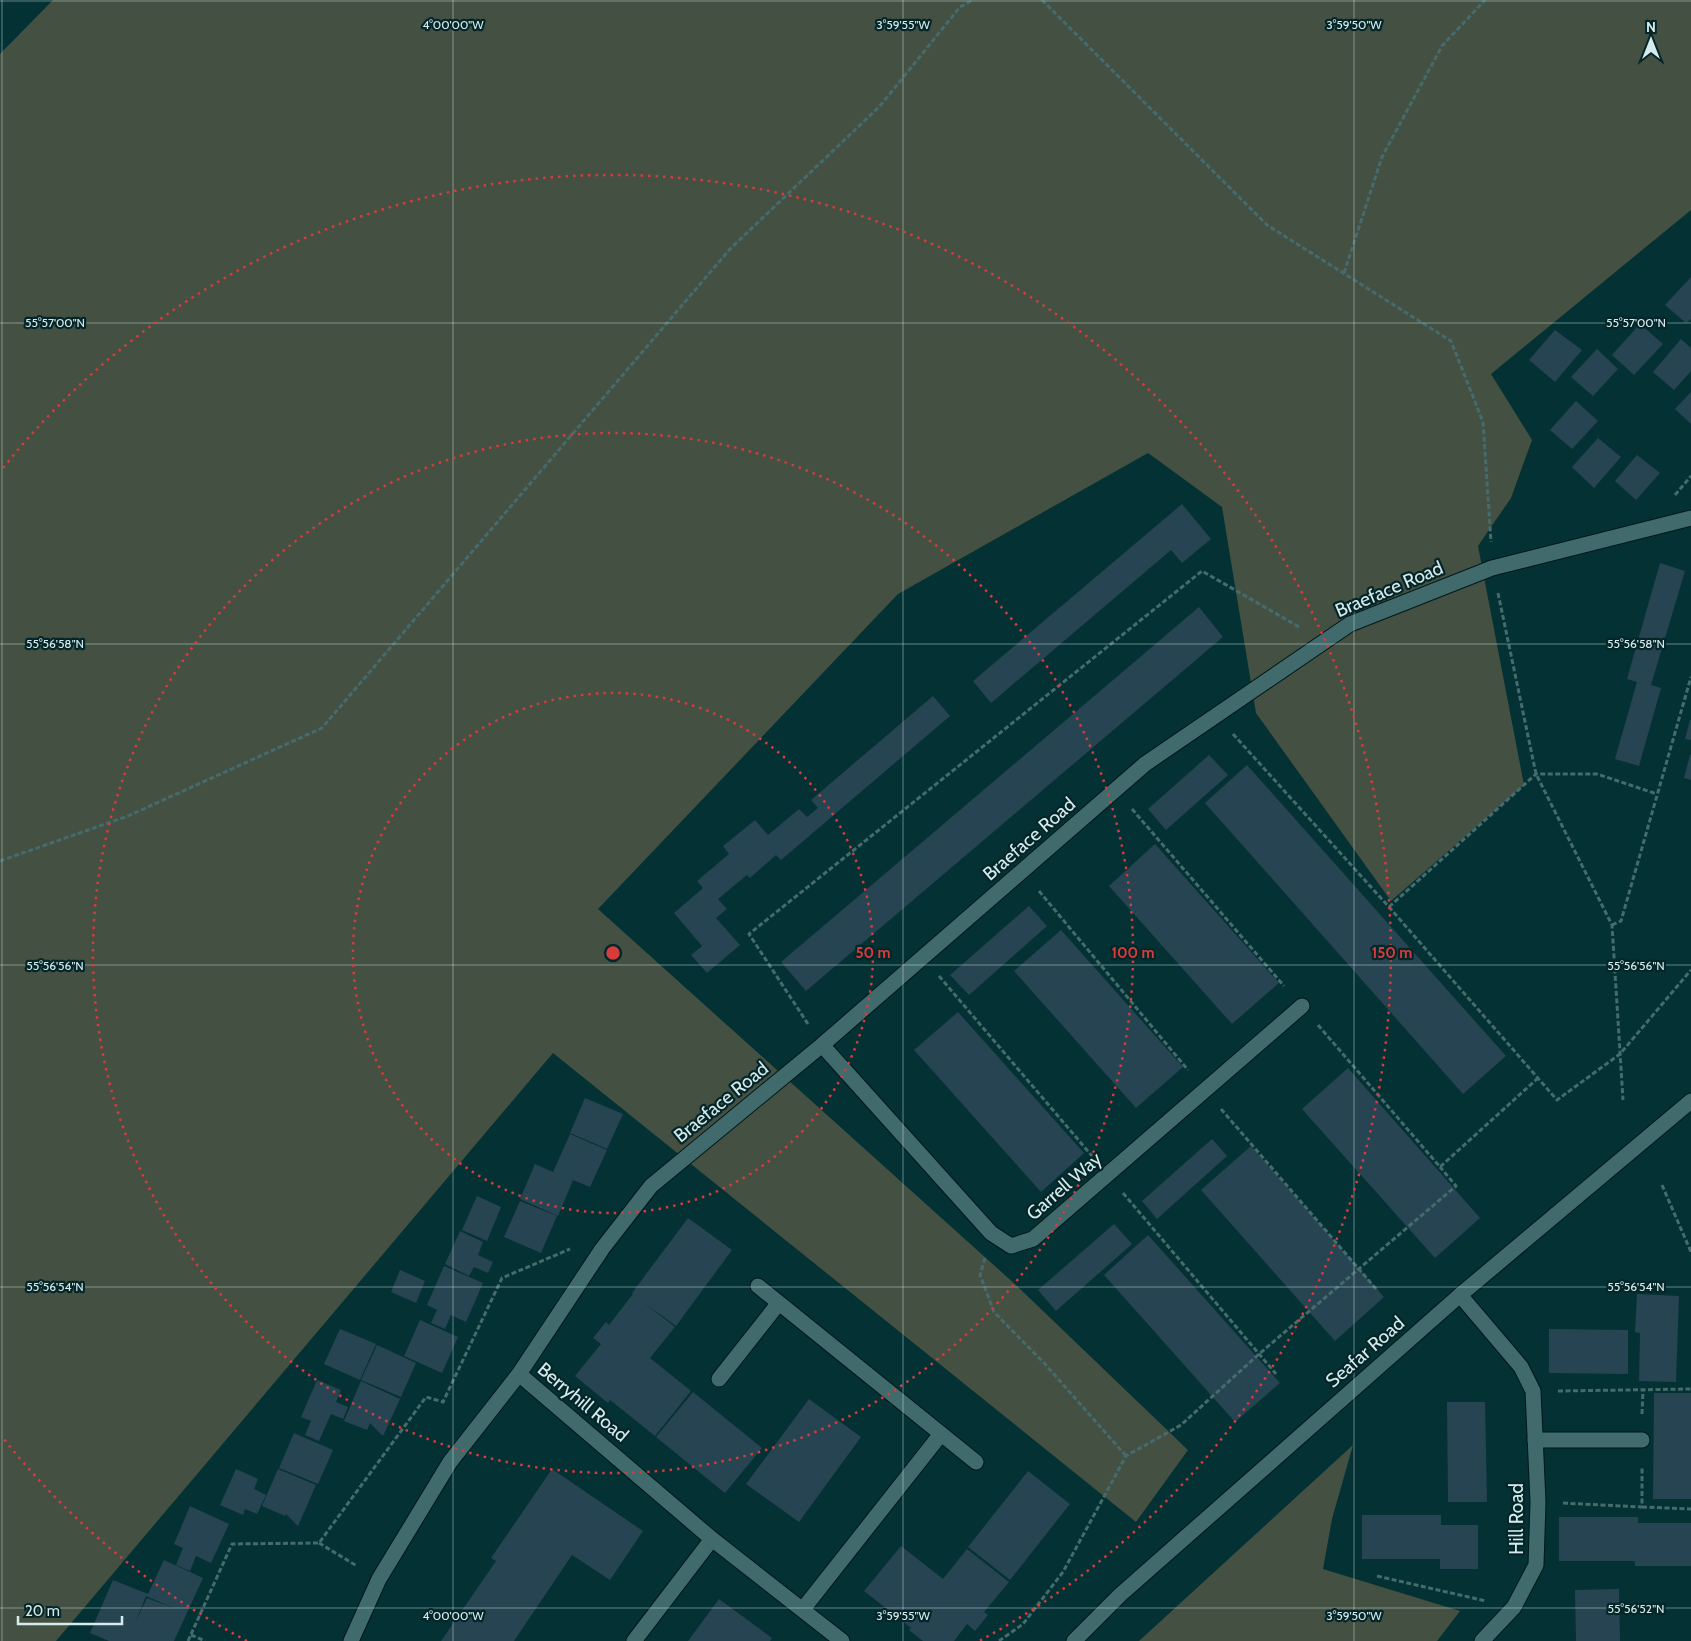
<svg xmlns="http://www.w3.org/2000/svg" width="1691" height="1641" font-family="Cabin,sans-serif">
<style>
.green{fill:#445042}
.building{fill:#274452;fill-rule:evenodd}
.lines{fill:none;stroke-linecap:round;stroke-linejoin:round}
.lane-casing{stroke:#00181a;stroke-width:17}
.street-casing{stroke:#00181a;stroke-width:17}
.secondary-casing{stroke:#00181a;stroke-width:17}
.path{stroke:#456b6d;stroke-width:3;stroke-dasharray:5 2.5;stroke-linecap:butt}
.lane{stroke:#416a6d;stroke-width:15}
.street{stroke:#416a6d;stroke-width:15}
.secondary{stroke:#416a6d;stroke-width:15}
.ticks{fill:none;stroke:#d5ebed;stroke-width:1;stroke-opacity:0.45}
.ring{fill:none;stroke:#d63c3c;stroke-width:2.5;stroke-dasharray:2.5 5}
.labels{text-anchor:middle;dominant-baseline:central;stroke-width:4.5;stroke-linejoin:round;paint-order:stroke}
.street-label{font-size:19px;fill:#d5ebed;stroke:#052628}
.ticks-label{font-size:12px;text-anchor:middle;fill:#d5ebed;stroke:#052628;stroke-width:4.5;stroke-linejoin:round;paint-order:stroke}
.centre{fill:#d63c3c;stroke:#052628;stroke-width:2.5}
.ring-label{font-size:15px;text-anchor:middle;font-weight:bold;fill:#d63c3c;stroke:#052628;stroke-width:4.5;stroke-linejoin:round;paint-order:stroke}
</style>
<rect width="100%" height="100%" fill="#043134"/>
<g class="green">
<path d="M53,0H1691V210L1491,374L1532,440L1511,498L1478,546L1524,785L1391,901L1256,713L1222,507L1148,453L898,594L598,909L1017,1286L1188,1450L1136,1522L553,1053L56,1641H0V54Z"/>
<path d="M1353,1445L1332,1519L1323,1569L1460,1611L1437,1641H1139Z"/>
</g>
<g class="building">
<path d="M1691,277V319L1686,323L1665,305Z"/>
<path d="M1640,324L1663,344L1634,375L1612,355Z"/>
<path d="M1555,330L1582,350L1555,382L1529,360Z"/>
<path d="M1681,339L1691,348V371L1674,390L1653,372Z"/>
<path d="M1597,349L1618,369L1593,396L1571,377Z"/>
<path d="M1691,392V424L1675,409Z"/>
<path d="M1576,401L1598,421L1572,449L1550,430Z"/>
<path d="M1598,438L1621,457L1594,488L1572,467Z"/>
<path d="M1637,455L1660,473L1636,500L1615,481Z"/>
<path d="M1182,504L1211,539L1182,563L1171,550L991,703L973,681Z"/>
<path d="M1660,563L1685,571L1651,685L1661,688L1639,766L1615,759L1637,682L1627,679Z"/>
<path d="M1199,607L1223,637L806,991L781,962Z"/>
<path d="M933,696L950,716L781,860L776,855L750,878L747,875L718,899L727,909L716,918L740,945L707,973L691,955L702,946L674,913L703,888L697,881L729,854L723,846L755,820L768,835L799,809L807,817L818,808L811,800Z"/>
<path d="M1690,720H1691V740L1685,739Z"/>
<path d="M1209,755L1228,775L1166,830L1148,809Z"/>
<path d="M1690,755H1691V780L1684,778Z"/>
<path d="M1247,765L1506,1056L1463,1094L1205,803Z"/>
<path d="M1155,844L1279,983L1232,1024L1109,886Z"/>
<path d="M1029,906L1047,926L969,995L950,975Z"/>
<path d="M1061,930L1183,1067L1136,1108L1014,971Z"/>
<path d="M958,1012L1084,1153L1041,1192L914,1050Z"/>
<path d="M1348,1068L1480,1218L1435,1258L1302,1109Z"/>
<path d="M585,1098L623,1114L607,1149L570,1133Z"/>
<path d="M570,1134L607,1150L590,1187L573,1180L558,1216L520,1199L535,1164L553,1172Z"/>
<path d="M1212,1139L1227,1156L1157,1219L1142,1201Z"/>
<path d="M1251,1146L1384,1297L1335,1341L1201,1190Z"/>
<path d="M477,1196L501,1207L487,1241L462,1230Z"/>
<path d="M520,1201L557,1216L541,1253L504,1237Z"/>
<path d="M688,1218L732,1250L676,1326L643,1302L675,1327L650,1358L691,1391L655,1436L610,1400L608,1403L575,1376L601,1344L593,1338L606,1322L609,1325L633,1294L632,1293Z"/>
<path d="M1114,1224L1132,1244L1056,1311L1038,1290Z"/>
<path d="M460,1231L483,1242L478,1255L493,1262L488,1273L474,1267L469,1276L445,1264Z"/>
<path d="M1148,1235L1280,1383L1235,1422L1104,1275Z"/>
<path d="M444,1266L483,1283L466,1322L451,1315L445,1329L431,1323L437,1310L427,1305Z"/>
<path d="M400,1270L425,1281L416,1303L391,1292Z"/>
<path d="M1637,1294L1679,1296L1676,1382L1639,1381L1640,1333L1635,1332Z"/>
<path d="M420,1320L458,1337L442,1373L404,1356Z"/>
<path d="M340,1329L376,1344L360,1380L324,1364Z"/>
<path d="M1549,1329L1628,1330V1374L1549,1373Z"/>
<path d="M377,1345L416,1363L401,1397L361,1380Z"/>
<path d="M317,1380L341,1390L336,1402L348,1407L343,1419L331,1414L319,1441L305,1435L311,1421L301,1417Z"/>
<path d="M361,1381L400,1399L383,1436L370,1423L367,1430L344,1421Z"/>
<path d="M693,1392L762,1448L725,1493L656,1437Z"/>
<path d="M1654,1393H1691V1499H1653Z"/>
<path d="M809,1399L861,1437L799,1522L746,1484Z"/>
<path d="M1447,1402H1485L1487,1502H1448Z"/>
<path d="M294,1433L333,1450L318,1484L279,1468Z"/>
<path d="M236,1469L258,1479L254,1489L266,1495L257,1514L245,1509L243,1515L220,1505Z"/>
<path d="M278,1469L316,1485L298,1526L286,1514L285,1516L262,1506Z"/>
<path d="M552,1469L643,1531L610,1580L572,1555L514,1641H441L496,1561L491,1558Z"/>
<path d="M1028,1471L1070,1504L1010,1580L968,1547Z"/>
<path d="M190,1506L229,1524L211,1563L196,1556L190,1571L176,1565L183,1548L174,1544Z"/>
<path d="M1362,1515H1441V1525H1478V1569H1440V1559H1362Z"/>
<path d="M1559,1517H1638V1523H1691V1566H1635V1561H1559Z"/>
<path d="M901,1546L943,1579L967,1549L1009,1582L984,1612L988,1615L975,1631L967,1624L954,1641H923L909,1630L911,1628L864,1591Z"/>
<path d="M164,1560L203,1578L174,1641H109L90,1633L113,1580L148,1594ZM146,1596L173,1608L147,1598L135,1623Z"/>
<path d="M1619,1589L1620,1641H1576L1575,1590Z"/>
<path d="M719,1599L772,1638L770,1641H688Z"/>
</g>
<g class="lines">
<g class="lane-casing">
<g id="lane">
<path d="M758,1286L976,1462"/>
<path d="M719,1379L778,1304"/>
<path d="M803,1609L941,1434"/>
<path d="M634,1641L712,1539"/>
</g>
</g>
<g class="street-casing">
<g id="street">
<path d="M822,1045L991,1233L1011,1246L1033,1239L1302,1006"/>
<path d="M1460,1295L1521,1367L1533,1391L1538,1502L1536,1565L1514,1607L1482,1641"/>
<path d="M519,1374L712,1539L842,1641"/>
<path d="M1535,1440H1642"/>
<path d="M351,1641L379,1579L450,1462L519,1374L602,1249L651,1186L822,1045L1145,764L1350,624L1492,568L1691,518"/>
</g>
</g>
<g class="secondary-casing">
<path id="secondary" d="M1074,1641L1120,1595L1460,1295L1691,1101"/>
</g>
<g class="path">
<path d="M1042,0L1267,225L1451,341L1483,422L1491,542"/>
<path d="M1344,273L1382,157L1442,46L1485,0"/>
<path d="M1675,495L1691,476"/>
<path d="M1498,593L1536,774L1612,925L1623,1100"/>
<path d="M1233,734L1389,907L1557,1100L1620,1054L1691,970"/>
<path d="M1132,809L1284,986"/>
<path d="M0,861L128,816L322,728L730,249L880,106L960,7L973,0"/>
<path d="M1039,891L1188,1070"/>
<path d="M1389,907L1536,774H1597L1657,794"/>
<path d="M1612,925L1621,921L1691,677"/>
<path d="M939,976L1092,1156"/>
<path d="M808,1024L749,934L1202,571L1301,628"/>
<path d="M1318,1025L1440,1167L1538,1078"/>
<path d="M1221,1109L1377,1290"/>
<path d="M1662,1185L1691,1252"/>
<path d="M1123,1193L1276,1374"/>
<path d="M985,1258L980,1275L994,1312L1045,1364L1126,1456"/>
<path d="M1558,1391L1691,1389"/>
<path d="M1642,1414L1643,1390"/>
<path d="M1563,1503L1642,1507V1466"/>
<path d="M1642,1507L1691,1509"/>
<path d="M319,1543L357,1566"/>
<path d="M1377,1576L1486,1601"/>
<path d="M191,1635L205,1641"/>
<path d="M188,1641L232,1544L319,1543L426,1397L443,1402L502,1278L570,1249"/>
<path d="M999,1641L1023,1624L1063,1572L1126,1456L1181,1425L1259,1354L1456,1186L1440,1167"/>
</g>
<use href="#lane" class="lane"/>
<use href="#street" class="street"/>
<use href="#secondary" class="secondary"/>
</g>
<path class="ticks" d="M2,0V1641M453,0V1641M903,0V1641M1354,0V1641M0,1H1691M0,323H1691M0,644H1691M0,965H1691M0,1287H1691M0,1608H1691"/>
<g class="ring">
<circle cx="613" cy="953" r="260"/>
<circle cx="613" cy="953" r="520"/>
<path d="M247 1641A779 779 0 0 1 3 1438M3 468A779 779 0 1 1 979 1641"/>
</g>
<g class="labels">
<g class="street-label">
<text transform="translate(1389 589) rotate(-23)">Braeface Road</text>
<text transform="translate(1029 839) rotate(-41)">Braeface Road</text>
<text transform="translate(721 1102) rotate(-39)">Braeface Road</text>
<text transform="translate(1064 1186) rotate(-41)">Garrell Way</text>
<text transform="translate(1365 1352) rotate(-41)">Seafar Road</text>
<text transform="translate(583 1402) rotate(40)">Berryhill Road</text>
<text transform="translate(1516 1519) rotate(-90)">Hill Road</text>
</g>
</g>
<g class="ticks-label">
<text x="453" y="29">4°00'00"W</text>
<text x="903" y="29">3°59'55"W</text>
<text x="1354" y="29">3°59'50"W</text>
<text x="55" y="327">55°57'00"N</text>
<text x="1636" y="327">55°57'00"N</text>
<text x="55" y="648">55°56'58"N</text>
<text x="1636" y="648">55°56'58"N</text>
<text x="55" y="970">55°56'56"N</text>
<text x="1636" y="970">55°56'56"N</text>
<text x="55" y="1291">55°56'54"N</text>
<text x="1636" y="1291">55°56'54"N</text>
<text x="1636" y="1613">55°56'52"N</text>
<text x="453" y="1620">4°00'00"W</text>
<text x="903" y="1620">3°59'55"W</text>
<text x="1354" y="1620">3°59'50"W</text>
</g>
<circle cx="613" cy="953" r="8" class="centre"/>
<g class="ring-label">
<text x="873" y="958">50 m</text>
<text x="1133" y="958">100 m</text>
<text x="1392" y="958">150 m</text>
</g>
<g transform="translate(1651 40)" stroke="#052628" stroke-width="4" paint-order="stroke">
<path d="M0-4L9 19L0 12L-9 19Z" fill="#d5ebed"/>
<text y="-8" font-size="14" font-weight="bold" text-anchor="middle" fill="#d5ebed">N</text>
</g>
<path d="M18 1616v8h104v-8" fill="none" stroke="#d5ebed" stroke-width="2.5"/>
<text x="25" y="1616" font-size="15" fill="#d5ebed" stroke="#052628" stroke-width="4" paint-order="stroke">20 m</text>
</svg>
